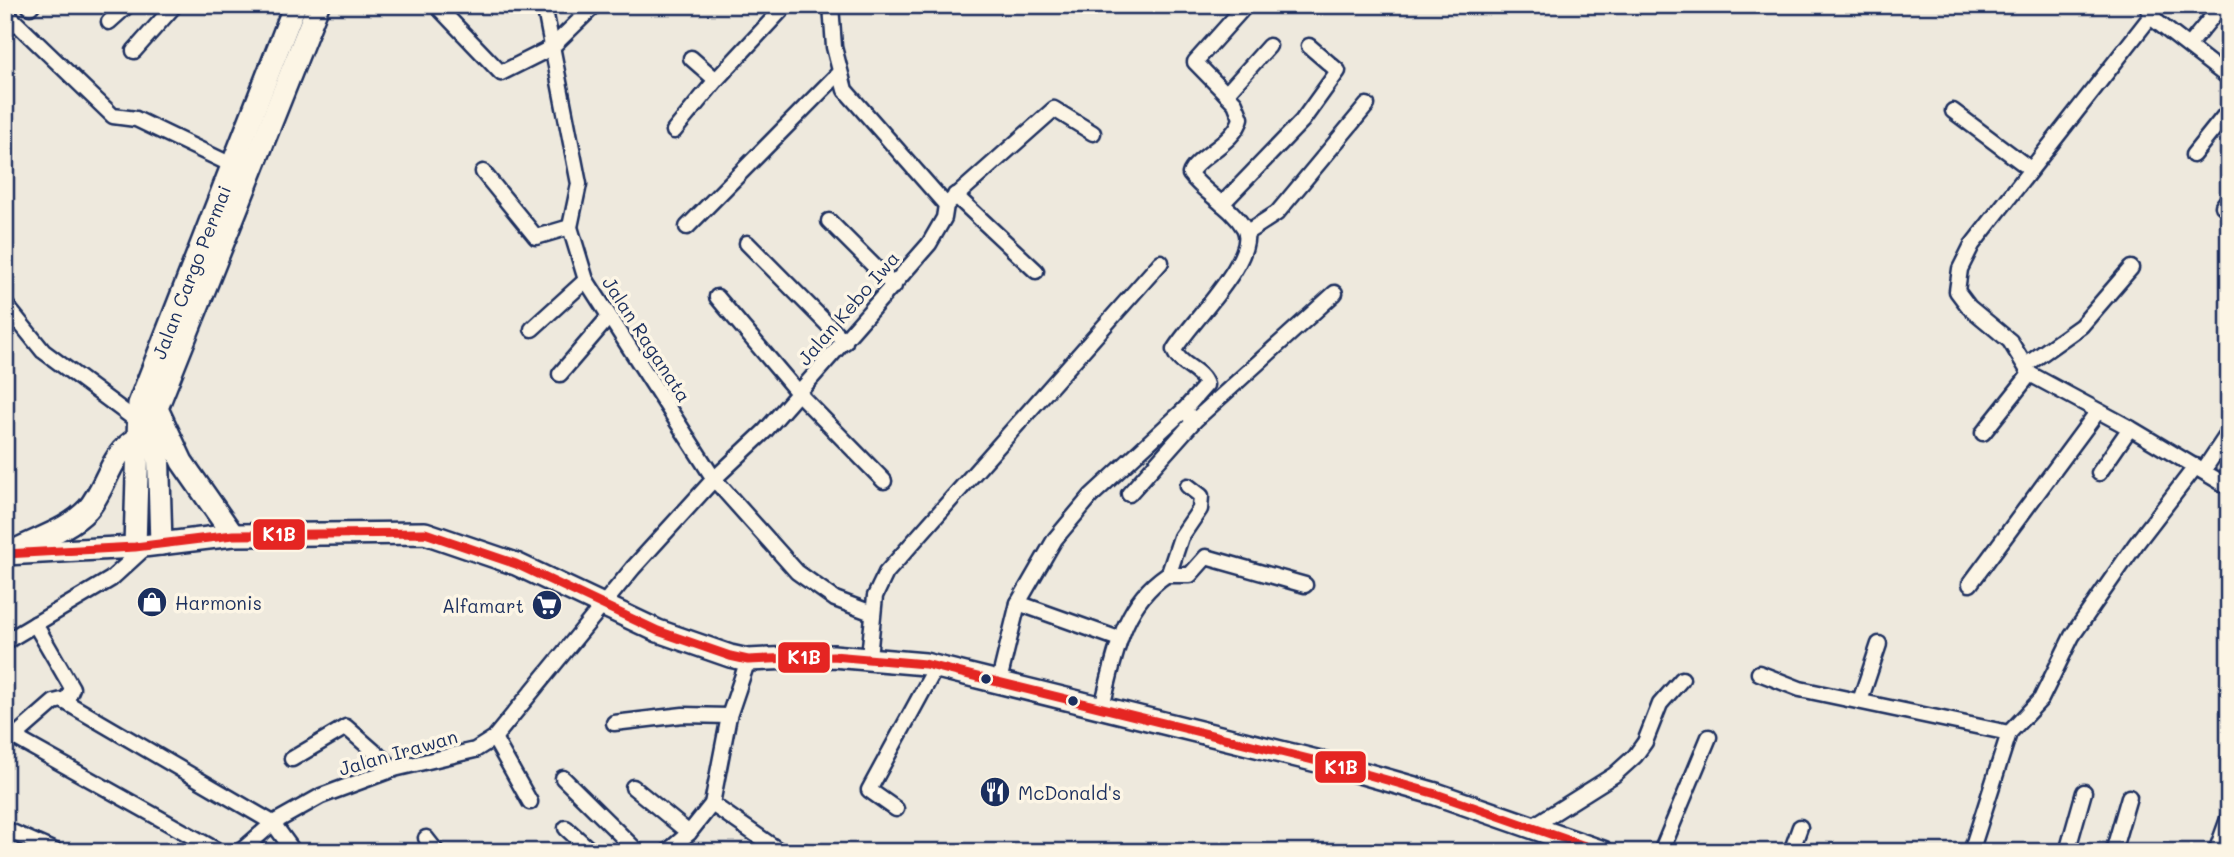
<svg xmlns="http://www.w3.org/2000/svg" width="2234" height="857" font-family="Mali,sans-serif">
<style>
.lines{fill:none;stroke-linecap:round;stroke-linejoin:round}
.minor-casing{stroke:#1b2f5e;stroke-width:19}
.highway-casing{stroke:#1b2f5e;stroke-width:26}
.minor{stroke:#fcf5e5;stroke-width:14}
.highway{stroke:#fcf5e5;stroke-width:21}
.bus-1-casing{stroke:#fcf5e5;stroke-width:14}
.bus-1{stroke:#e52522;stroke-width:9}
.bus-dot{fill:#1b2f5e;stroke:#fcf5e5;stroke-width:2.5}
.labels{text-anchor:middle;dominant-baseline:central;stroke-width:7;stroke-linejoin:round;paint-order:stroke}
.street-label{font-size:19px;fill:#1b2f5e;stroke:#fcf5e5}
.poi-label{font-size:19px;fill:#1b2f5e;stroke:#fcf5e5;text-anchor:start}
.line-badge{stroke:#fcf5e5;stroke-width:2.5}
.badge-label{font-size:19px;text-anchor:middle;font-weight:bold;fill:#fff}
</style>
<rect width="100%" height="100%" fill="#eee9dd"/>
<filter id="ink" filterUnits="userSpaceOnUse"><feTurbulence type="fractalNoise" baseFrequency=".0143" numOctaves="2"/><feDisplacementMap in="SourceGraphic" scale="14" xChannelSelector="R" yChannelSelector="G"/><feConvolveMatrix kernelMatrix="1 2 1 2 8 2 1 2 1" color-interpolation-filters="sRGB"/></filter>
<g filter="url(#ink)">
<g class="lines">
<g class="minor-casing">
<g id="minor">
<path d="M436,5L501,73L551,48L595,5"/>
<path d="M544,5L579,184L570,227L586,280L714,479L797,572L835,599L872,613"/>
<path d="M2146,5L2157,22L2229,78"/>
<path d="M30,7L32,5"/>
<path d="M5,12L113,116L136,119L234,166"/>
<path d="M2151,16L1972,245L1960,269L1957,291L1969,307L2010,341L2030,374L2130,428L2229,487"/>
<path d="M109,22L128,5"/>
<path d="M2189,45L2222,5"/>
<path d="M134,51L175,5"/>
<path d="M691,58L716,80"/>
<path d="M1226,94L1269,46"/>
<path d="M1953,111L2029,168"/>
<path d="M674,131L716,80L786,5"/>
<path d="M2193,155L2229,110"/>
<path d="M483,172L536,237L570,227"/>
<path d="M955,195L1036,271"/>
<path d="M1222,204L1302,121L1338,71L1309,46"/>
<path d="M946,205L1054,109L1093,133"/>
<path d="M2223,206L2229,198"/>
<path d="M829,221L894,286"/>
<path d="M687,227L839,73"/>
<path d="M1246,233L1277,213L1367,105"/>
<path d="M747,243L845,342"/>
<path d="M717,297L799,394L884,481"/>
<path d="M5,304L43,351L137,421"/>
<path d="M532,329L586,280"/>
<path d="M2026,365L2081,326L2131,268"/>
<path d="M560,374L608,318"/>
<path d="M1184,410L1194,421L1335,293"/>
<path d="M1983,433L2030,374"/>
<path d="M2203,471L2229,432"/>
<path d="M2099,473L2130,428"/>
<path d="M1129,494L1194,421"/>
<path d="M1169,573L1181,537L1200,509L1201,496L1188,486"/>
<path d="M1970,584L2098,411"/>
<path d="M1018,603L1119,639"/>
<path d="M35,624L72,688L66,702"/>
<path d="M5,642L111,579L148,545"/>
<path d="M869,657L875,596L886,573L1161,262"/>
<path d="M1759,673L1800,689L2009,733"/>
<path d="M999,681L1018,603L1055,539L1091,496L1184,410L1206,385C1202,369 1179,366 1174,350C1189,324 1260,256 1244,228C1231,206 1205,194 1190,174C1195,158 1236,142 1241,118L1235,103L1195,62L1246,5"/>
<path d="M1860,701L1879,644"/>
<path d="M1102,707C1115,657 1121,606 1166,575H1190L1206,557L1305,585"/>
<path d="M614,723L683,715L729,716"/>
<path d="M494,738L530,802"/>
<path d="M292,759L346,727L394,769"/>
<path d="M563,778L638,852"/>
<path d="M633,787L689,833"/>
<path d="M712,804L781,852"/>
<path d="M896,809L869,790L936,667"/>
<path d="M1533,826L1614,775L1635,756L1645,742L1660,704L1682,679"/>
<path d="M566,828L592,852"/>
<path d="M5,829L57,852"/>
<path d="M426,838L437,852"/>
<path d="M220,852L14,737L54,702L62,700L273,823L294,852"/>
<path d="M240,852L273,823L321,796L394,769L475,750L494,738L633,568L714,479L765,431L929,244L944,218L946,205L845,90L834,47L831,5"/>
<path d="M667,852L689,833L712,804L729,716L748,660"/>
<path d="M1661,852L1709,737"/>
<path d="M1791,852L1800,827"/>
<path d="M1971,852L2009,733L2041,699L2072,636L2136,544L2196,466"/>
<path d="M2067,852L2084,792"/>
<path d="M2113,852L2129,797"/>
<path d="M2216,852L2229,816"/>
</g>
</g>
<g class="highway-casing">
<g id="highway">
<path d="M159,413L182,462L233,535"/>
<path d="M161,544L157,408L318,5"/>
<path id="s1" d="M135,547L139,404L295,5"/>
<path d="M18,549C42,537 69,529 88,509C107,487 110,453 137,439"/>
<path d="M5,554L135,547L233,535L425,533L516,564L658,631L730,656L748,660L833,656L925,664L1341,767L1436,794L1603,852"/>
</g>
</g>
<use href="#minor" class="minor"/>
<use href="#highway" class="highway"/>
<g class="bus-1-casing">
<path id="bus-1" d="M5,554L135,547L233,535L425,533L516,564L658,631L730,656L748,660L833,656L925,664L1341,767L1436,794L1602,852"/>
</g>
<use href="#bus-1" class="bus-1"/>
</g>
</g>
<defs>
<g id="shop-disc" transform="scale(1.575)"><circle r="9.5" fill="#1b2f5e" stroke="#fcf5e5"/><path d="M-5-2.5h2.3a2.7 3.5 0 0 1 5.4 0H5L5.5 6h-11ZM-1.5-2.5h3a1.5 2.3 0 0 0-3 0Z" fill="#fff"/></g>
<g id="supermarket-disc" transform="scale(1.575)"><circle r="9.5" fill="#1b2f5e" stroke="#fcf5e5"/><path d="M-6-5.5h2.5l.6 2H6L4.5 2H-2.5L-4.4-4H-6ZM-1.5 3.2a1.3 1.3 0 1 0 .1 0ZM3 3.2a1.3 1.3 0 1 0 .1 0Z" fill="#fff"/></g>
<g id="restaurant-disc" transform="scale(1.575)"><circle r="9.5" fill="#1b2f5e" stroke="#fcf5e5"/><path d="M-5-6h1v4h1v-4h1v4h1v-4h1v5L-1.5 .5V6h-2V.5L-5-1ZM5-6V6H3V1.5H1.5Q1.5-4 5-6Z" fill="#fff"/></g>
</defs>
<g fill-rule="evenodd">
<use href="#shop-disc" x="152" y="602"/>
<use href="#supermarket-disc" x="547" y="605"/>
<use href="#restaurant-disc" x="995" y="792"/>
</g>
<g class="bus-dot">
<circle cx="986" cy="679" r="6"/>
<circle cx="1073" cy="701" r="6"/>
</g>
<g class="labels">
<g class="street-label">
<text stroke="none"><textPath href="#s1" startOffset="285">Jalan Cargo Permai</textPath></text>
<text transform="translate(848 308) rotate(-49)">Jalan Kebo Iwa</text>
<text transform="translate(647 339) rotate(57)">Jalan Raganata</text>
<text transform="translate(398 752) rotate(-16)">Jalan Irawan</text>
</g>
<g class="poi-label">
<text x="175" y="602">Harmonis</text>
<text x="524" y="605" text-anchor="end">Alfamart</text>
<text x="1018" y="792">McDonald's</text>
</g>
</g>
<g class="line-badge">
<rect x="252" y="518" width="54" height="33" rx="7" fill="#e52522"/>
<rect x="777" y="641" width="54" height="33" rx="7" fill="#e52522"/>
<rect x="1314" y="750" width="53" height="34" rx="7" fill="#e52522"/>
</g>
<g class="badge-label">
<text x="279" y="541">K1B</text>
<text x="804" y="664">K1B</text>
<text x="1341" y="774">K1B</text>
</g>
<rect width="2234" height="857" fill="none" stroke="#fcf5e5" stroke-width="28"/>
<rect x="14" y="14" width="2206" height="829" fill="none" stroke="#1b2f5e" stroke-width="2.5" filter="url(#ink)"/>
</svg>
